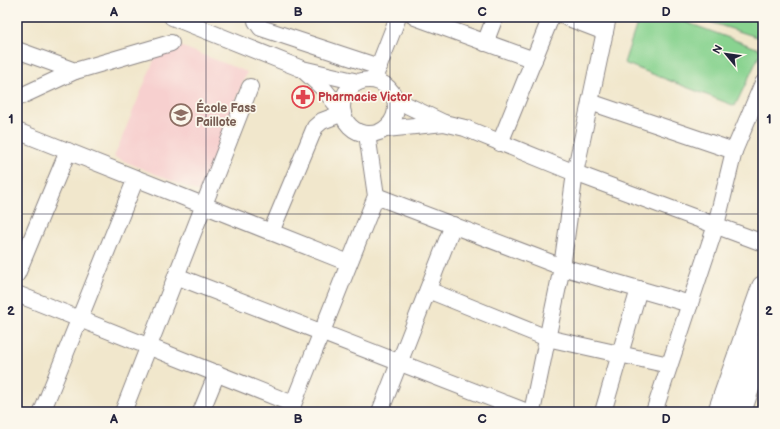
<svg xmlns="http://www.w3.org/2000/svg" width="780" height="429" font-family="'Balsamiq Sans',sans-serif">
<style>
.built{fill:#f7d0cf}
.pitch{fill:#89d390;stroke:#567a66}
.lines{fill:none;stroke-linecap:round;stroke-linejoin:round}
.minor-casing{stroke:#8a8484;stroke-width:18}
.highway-casing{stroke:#8a8484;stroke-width:24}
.minor{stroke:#fff;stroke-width:16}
.highway{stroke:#fff;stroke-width:22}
.grid{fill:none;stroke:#22223b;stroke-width:1;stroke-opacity:0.55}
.labels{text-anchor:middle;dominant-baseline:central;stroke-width:3.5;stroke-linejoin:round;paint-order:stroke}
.health-label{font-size:12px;font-weight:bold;fill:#be3a42;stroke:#fbf7ec;text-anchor:start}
.education-label{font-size:12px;font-weight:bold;fill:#785e54;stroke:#fbf7ec;text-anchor:start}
.neatline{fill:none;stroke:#22223b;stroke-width:1.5}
.grid-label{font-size:13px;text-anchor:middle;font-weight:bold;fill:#22223b}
</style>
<rect width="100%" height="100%" fill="#fbf7ec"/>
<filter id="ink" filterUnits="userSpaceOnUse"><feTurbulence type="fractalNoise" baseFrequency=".025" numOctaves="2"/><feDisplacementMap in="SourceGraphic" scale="8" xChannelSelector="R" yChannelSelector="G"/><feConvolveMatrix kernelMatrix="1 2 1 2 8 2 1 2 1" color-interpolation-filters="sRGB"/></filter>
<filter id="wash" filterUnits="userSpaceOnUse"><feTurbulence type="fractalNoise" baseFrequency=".012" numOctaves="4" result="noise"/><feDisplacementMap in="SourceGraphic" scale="16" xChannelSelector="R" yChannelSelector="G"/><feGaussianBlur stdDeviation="0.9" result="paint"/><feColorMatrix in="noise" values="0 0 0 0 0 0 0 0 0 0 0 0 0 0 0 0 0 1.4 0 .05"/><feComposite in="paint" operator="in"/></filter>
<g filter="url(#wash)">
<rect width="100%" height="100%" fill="#f1e7cc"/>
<path class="built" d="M180,46L247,72L201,193L114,157L157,53Z"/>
<g class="pitch">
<path d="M639,17H672L762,50L735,106L624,63Z"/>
<path d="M694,17H763V29L760,38Z"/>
</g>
</g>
<g filter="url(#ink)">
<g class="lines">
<g class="minor-casing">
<g id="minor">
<path d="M172,17L302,69L358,82"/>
<path d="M256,17V21L261,28L379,67"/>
<path d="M415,17L534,60"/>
<path d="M566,17L605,32"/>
<path d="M485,43L495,17"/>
<path d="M17,50L75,71"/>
<path d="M375,76L398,17"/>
<circle cx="369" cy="107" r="27"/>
<path d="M17,98L75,71L171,43"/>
<path d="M396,100L444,123L465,128L575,173L763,243"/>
<path d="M590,102L734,151"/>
<path d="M386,129L444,123"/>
<path d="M17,131L349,263"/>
<path d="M500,143L551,17"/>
<path d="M376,196L562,267L690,304"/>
<path d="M271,232L315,127L322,121L343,113L324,89L302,69"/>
<path d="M17,274L68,151"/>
<path d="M176,276L527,412"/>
<path d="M428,290L547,338L669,365"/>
<path d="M17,294L293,404"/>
<path d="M42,412L136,178"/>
<path d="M123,412L250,87"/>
<path d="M201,412L217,373"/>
<path d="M290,412L376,196L367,134"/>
<path d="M380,412L453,225"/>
<path d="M532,412L562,267L575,173L608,17"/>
<path d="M603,412L639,289"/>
<path d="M654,412L716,225L734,151L763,83"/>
</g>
</g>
<g class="highway-casing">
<g id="highway">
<path d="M719,412L763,287"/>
<path d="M740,412L763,344"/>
</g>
</g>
<use href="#minor" class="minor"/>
<use href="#highway" class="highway"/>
</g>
</g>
<path class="grid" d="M206,17V412M390,17V412M574,17V412M17,214H763"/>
<defs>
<g id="pharmacy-ring" transform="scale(1.15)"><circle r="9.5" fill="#fbf7ec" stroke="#e0444e" stroke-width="1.5"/><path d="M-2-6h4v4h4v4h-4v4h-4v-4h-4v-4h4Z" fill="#e0444e"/></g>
<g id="school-ring" transform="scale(1.15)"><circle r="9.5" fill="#fbf7ec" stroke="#8d6e63" stroke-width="1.5"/><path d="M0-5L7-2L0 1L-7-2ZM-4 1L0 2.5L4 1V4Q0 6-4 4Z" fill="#8d6e63"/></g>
</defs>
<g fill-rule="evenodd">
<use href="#pharmacy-ring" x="303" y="97"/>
<use href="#school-ring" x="181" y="115"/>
</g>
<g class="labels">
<g class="health-label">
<text x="318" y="97">Pharmacie Victor</text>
</g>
<g class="education-label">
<text x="196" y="108">École Fass<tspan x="196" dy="14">Paillote</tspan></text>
</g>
</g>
<rect width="780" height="429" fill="none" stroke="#fbf7ec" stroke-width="44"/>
<g transform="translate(726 54) rotate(299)" stroke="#fbf7ec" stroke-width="3" paint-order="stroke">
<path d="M0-3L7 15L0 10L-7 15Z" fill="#22223b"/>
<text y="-6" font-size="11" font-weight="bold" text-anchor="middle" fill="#22223b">N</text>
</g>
<rect x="22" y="22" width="736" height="385" class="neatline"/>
<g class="grid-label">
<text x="114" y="16">A</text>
<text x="298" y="16">B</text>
<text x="482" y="16">C</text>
<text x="666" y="16">D</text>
<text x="11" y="123">1</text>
<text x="769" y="123">1</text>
<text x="11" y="315">2</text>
<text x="769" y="315">2</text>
<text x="114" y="423">A</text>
<text x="298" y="423">B</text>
<text x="482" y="423">C</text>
<text x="666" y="423">D</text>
</g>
</svg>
